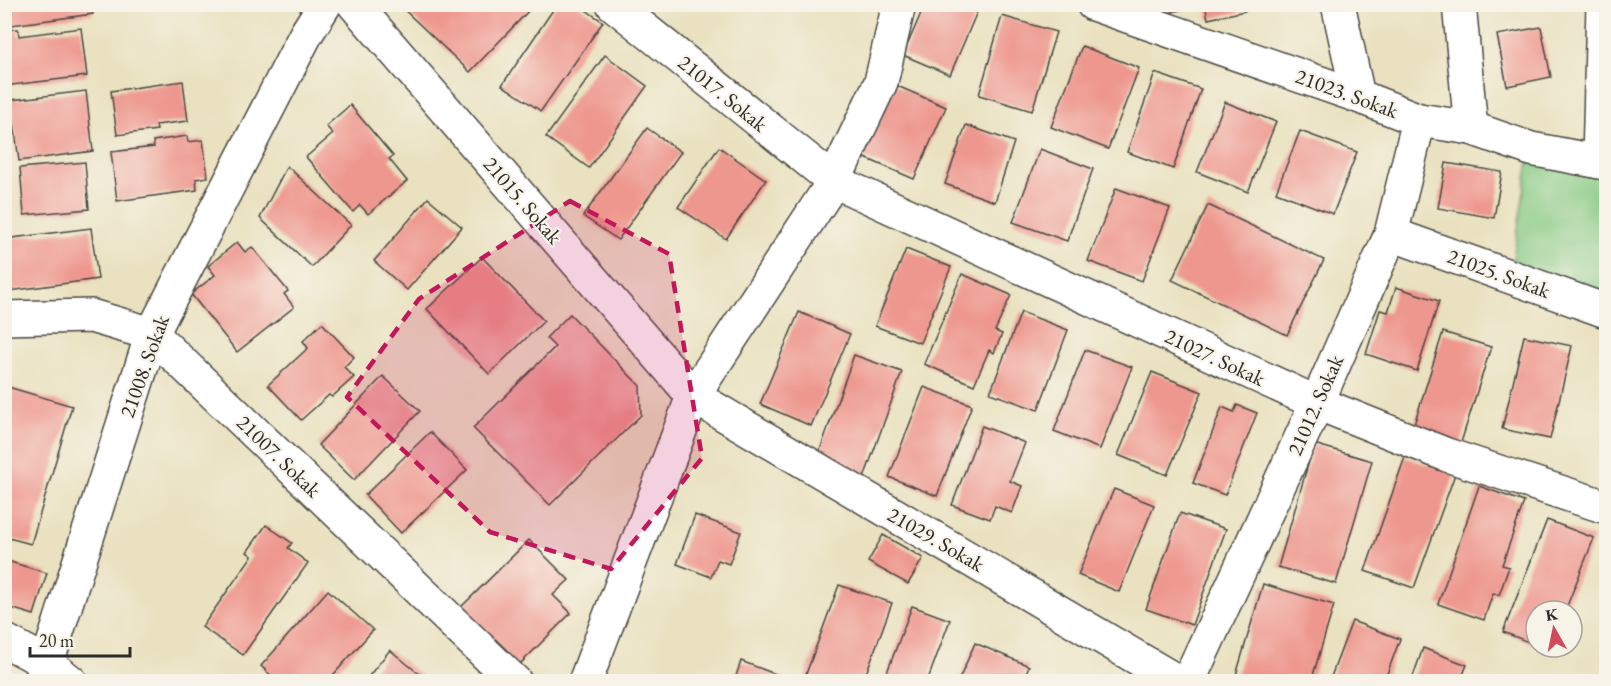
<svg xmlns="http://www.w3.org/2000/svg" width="1611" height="686" font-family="'EB Garamond',serif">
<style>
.green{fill:#85c982;stroke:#587a56;stroke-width:1.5}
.building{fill:#ee978e}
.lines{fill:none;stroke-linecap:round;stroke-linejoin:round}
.street-casing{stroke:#484641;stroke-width:36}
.street{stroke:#fff;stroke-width:33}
.marked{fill:#c2185b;fill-opacity:0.2;stroke:#c2185b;stroke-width:4.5;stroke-dasharray:12 8;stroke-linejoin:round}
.labels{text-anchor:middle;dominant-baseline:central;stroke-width:4.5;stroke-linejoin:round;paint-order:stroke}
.street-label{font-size:21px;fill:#2b2b2b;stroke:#f7f3e8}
</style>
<rect width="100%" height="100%" fill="#f7f3e8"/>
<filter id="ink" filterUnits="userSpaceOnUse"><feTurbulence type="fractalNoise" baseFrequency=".0167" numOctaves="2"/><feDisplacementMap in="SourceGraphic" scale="12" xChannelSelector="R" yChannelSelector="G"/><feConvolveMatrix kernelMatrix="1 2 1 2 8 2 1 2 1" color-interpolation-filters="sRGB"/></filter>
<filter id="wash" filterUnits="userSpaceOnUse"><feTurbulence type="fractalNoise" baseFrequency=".008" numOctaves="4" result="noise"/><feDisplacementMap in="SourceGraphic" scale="24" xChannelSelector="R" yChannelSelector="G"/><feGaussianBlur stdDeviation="1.35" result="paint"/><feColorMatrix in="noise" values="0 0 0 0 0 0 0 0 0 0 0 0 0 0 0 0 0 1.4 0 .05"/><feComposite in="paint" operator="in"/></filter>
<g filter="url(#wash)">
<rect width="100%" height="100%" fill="#e9e1bf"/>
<path class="green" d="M1531,149L1606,163V311L1510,277Z"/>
<g id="blocks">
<g class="building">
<path d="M4,4H92L93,14L4,26Z"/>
<path d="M398,4H535L470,72Z"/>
<path d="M557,4H577L603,22L541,111L502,85Z"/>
<path d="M925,4H959L977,12L950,75L903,55Z"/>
<path d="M1167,4H1192V7L1168,13Z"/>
<path d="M1205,4H1243L1245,11L1208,19Z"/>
<path d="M1002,16L1056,32L1032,111L979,95Z"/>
<path d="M1541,27L1551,77L1507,86L1497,35Z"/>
<path d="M81,28L87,76L4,86V30L18,29L19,36Z"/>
<path d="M1082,46L1139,68L1108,149L1051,127Z"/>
<path d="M605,55L647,86L589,168L546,137Z"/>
<path d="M1155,73L1201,89L1173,169L1127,152Z"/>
<path d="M183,81L188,121L156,125L157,130L117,135L111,91Z"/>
<path d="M895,85L946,107L914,179L863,157Z"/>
<path d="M86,91L93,151L19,161L11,100Z"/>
<path d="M1225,102L1276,122L1248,192L1197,172Z"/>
<path d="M350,105L393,156L389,159L407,181L368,214L360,205L353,212L306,157L333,134L326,126Z"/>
<path d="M966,125L1014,142L995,202L945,184Z"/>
<path d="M647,128L681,152L618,240L583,216Z"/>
<path d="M1300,131L1357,152L1333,214L1276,192Z"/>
<path d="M187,136L188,142L203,140L208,177L196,179L197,190L117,201L111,152L154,147L153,141Z"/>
<path d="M719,147L766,180L726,239L678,207Z"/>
<path d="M1040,149L1093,169L1067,241L1013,222Z"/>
<path d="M85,162L89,209L24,215L20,168Z"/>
<path d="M1446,163L1502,172L1494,218L1438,208Z"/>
<path d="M287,166L351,225L312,267L260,218Z"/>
<path d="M1116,188L1170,208L1142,281L1088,261Z"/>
<path d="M428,198L462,227L407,290L374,261Z"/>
<path d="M1208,205L1324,260L1287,335L1172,280Z"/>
<path d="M91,228L98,279L9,291L4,239Z"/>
<path d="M237,242L245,252L252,247L288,291L284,294L294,307L237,352L191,294L215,275L208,266Z"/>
<path d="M906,249L951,267L920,343L875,326Z"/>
<path d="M482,257L544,321L489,374L427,309Z"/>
<path d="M962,274L1011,295L995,331L1002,334L994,353L989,350L974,385L924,364Z"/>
<path d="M1396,287L1439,301L1417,371L1366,354L1380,310L1388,312Z"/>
<path d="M799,312L850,334L811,426L760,404Z"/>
<path d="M1021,312L1068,330L1038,410L990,393Z"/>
<path d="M570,314L640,386L641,415L550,505L473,428L555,347L546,338Z"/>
<path d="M322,323L354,357L344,367L354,377L332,397L329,395L301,420L268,385L308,348L303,341Z"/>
<path d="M1443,332L1491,347L1459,449L1411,434Z"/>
<path d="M1524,336L1572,346L1550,439L1502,429Z"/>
<path d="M1085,350L1132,367L1100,449L1054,431Z"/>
<path d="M854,355L902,372L864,478L816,461Z"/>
<path d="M1152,372L1202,392L1167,475L1118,455Z"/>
<path d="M383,376L420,411L354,480L318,445Z"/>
<path d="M5,386L72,406L31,544L5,537Z"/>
<path d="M924,387L972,405L937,496L889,477Z"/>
<path d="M1237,405L1257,413L1225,495L1193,483L1222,407L1234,412Z"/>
<path d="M982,426L1025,443L1010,481L1022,486L1012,513L995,506L990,519L952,505Z"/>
<path d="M430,432L467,470L401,533L365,495Z"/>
<path d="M1314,444L1372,461L1336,584L1278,567Z"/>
<path d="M1405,457L1455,474L1414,588L1365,571Z"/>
<path d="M1479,486L1524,502L1502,565L1509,567L1499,595L1493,593L1484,620L1438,604Z"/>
<path d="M1114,489L1154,505L1119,592L1078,575Z"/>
<path d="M1180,513L1226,529L1192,625L1146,609Z"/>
<path d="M695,515L741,532L729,564L718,560L711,577L677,564Z"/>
<path d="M1547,520L1594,538L1565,611H1536V645L1503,632Z"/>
<path d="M266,525L292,543L288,548L308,563L243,655L202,627L252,556L247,552Z"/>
<path d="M883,535L923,558L908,584L868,562Z"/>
<path d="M529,540L569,580L553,595L571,613L516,668L458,610Z"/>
<path d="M4,560L47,573L34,615L4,606Z"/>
<path d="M1263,584L1334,605L1311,682H1234Z"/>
<path d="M839,585L892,603L863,682H803Z"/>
<path d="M328,590L373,630L327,682H278L261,666Z"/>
<path d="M912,606L950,620L927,682H904L886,675Z"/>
<path d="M1352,621L1400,639L1384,682H1329Z"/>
<path d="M975,643L1029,666L1022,682H958Z"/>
<path d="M1423,648L1467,665L1460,682H1411Z"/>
<path d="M390,650L429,682H364Z"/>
<path d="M741,661L788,679L787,682H734Z"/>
</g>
</g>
</g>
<g filter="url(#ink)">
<use href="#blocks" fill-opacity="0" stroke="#484641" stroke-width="1.5"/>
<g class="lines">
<g class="street-casing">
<g id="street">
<path d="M354,4L693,396L1178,682"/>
<path d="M613,4L834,181L1317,403L1447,455L1606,507"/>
<path d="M1093,4L1358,96L1419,120L1471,128L1531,149L1606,163"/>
<path d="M1338,4L1358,96"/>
<path d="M1459,4L1471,128"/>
<path d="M1599,162L1603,4"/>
<path d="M1391,234L1606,311"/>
<path d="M4,318L91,316L152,334L515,682"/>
<path d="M4,640L47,663L71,682"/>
<path d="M41,682L152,334L306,34L325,4"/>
<path d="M585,682L693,396L834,181L881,82L899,4"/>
<path d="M1188,682L1317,403L1391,234L1419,120"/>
</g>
</g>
<use href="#street" class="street"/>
</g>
</g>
<path class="marked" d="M570,201L669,254L702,458L611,569L490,532L347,397L419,299Z"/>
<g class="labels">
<g class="street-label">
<text transform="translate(723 93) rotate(39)">21017. Sokak</text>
<text transform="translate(1347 93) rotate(20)">21023. Sokak</text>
<text transform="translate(523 200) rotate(49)">21015. Sokak</text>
<text transform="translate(1499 273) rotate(20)">21025. Sokak</text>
<text transform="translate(1215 357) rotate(25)">21027. Sokak</text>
<text transform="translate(144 366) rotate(-70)">21008. Sokak</text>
<text transform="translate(1315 405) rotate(-66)">21012. Sokak</text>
<text transform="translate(279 456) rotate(44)">21007. Sokak</text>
<text transform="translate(936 539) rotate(30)">21029. Sokak</text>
</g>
</g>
<rect width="1611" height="686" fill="none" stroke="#f7f3e8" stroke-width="24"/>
<g transform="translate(1554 629) rotate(351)"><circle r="28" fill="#f7f3e8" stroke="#a5a39c" stroke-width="1.5"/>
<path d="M0-4.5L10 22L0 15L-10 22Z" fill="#d1495b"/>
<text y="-9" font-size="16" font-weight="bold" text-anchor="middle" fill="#2b2b2b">K</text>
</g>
<path d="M30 647v9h100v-9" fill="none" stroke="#2b2b2b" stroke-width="3"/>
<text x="39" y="647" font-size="18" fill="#2b2b2b" stroke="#f7f3e8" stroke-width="4.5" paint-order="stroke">20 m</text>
</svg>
